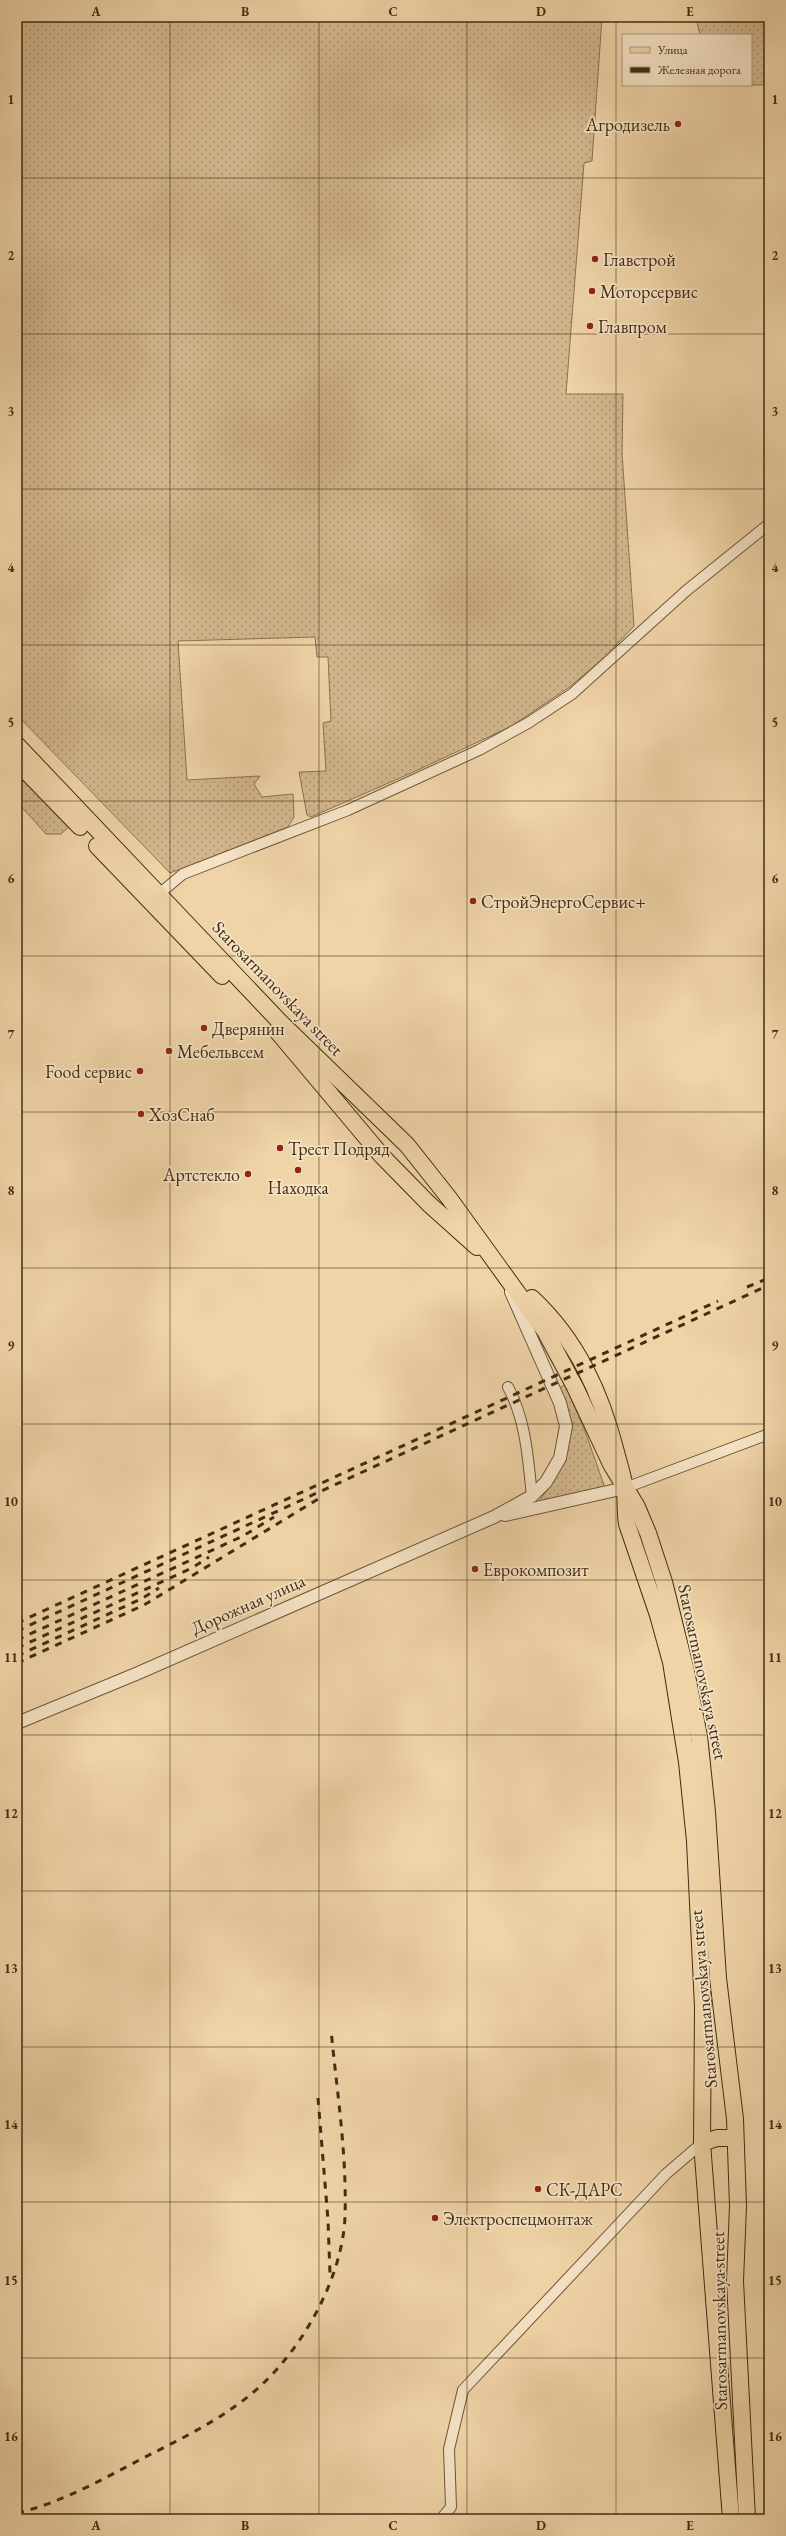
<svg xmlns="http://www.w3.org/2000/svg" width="786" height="2536" font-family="'EB Garamond',serif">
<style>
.grass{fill:url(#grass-dots);stroke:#8a7250}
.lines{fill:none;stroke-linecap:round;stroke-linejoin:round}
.minor-casing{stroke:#6e5638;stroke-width:12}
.tertiary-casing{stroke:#6e5638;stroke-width:14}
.primary-casing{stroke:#432c13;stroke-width:18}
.minor{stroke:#f5e3c6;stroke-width:10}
.tertiary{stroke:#f5e3c6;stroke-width:12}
.primary{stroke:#efd4a7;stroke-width:16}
.rail{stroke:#432c13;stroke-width:3;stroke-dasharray:7 7;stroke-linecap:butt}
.grid{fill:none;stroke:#432c13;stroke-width:1;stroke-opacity:0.55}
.poi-dot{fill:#8f2418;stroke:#f5e3c6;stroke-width:1.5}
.labels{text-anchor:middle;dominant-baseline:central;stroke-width:3.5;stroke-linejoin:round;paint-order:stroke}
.poi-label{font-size:18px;fill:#432c13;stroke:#f5e3c6;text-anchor:start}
.street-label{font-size:18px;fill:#432c13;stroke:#f5e3c6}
.neatline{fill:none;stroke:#432c13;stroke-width:1.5}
.grid-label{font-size:13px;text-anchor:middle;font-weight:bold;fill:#432c13}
</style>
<defs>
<pattern id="grass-dots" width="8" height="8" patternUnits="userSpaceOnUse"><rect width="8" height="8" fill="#d2b78e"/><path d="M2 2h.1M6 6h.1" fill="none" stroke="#ac9573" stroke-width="1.8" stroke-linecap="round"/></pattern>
</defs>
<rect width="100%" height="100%" fill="#efd4a7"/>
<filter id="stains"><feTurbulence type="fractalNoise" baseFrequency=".005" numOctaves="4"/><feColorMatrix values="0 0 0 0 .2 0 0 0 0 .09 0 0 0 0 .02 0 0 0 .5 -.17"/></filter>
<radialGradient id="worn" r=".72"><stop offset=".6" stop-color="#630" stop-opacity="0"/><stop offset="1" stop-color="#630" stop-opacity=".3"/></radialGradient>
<g class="grass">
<path d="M17,17H602L592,161L584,163L566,394H623L622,453L634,626L604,658L568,688L510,727L409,774L311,817L307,815L299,772L326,771L323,723L331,721L328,657H317L315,637L178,641L187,780L260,776L254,784L262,797L293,794L294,817L288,827L170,873L17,715Z"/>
<path d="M696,17H769V85H751V35H700Z"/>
<path d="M22,776L72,824L61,834H46L17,802V780Z"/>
<path d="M565,1385L585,1431L605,1488L539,1502L564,1462L557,1389Z"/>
</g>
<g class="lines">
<g class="minor-casing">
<g id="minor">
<path d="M159,894L183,874L348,810L479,750L528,723L572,694L686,591L769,524"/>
<path d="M508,1387C526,1420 528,1459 532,1496"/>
<path d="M625,1488L769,1434"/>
<path d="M441,2519L451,2507L449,2449L463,2390L666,2174L702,2143"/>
</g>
</g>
<g class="tertiary-casing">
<g id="tertiary">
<path d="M505,1515L625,1488"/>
<path d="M17,1723L136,1674L494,1517L532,1496L546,1482L560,1458L566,1426L560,1403L511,1292"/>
</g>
</g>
<g class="primary-casing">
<g id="primary">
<path d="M17,745L280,1022L407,1145L449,1198L545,1331L575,1387L611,1464L637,1507L648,1533L664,1582L686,1671L699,1736L707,1812L718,1978L735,2119L738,2206L735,2281L747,2519"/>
<path d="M17,762L80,827"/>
<path d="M97,846L222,976"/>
<path d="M277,1031L382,1156L429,1204L477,1247"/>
<path d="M532,1298C577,1340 601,1393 616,1452C619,1464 623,1476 625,1488C626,1500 625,1512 627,1524L658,1615L671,1662L687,1762L695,1841L703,2007L702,2143L731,2519"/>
<path d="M702,2143L717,2138H735"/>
</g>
</g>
<use href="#minor" class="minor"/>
<use href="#tertiary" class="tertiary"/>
<use href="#primary" class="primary"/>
<g class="rail">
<path d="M747,1287L769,1278"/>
<path d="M17,1623L718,1301"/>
<path d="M17,1631L769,1285"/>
<path d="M17,1640L243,1536L274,1517"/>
<path d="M17,1648L192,1568L209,1557"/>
<path d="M17,1656L141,1599L159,1588"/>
<path d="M17,1663L144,1605L323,1496"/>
<path d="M318,2098L328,2220L330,2274"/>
<path d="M17,2513C66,2502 111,2474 155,2452C185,2437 214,2422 241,2402C295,2363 342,2284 345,2217C347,2155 337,2092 331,2030"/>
</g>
</g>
<path class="grid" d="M170,17V2519M319,17V2519M467,17V2519M616,17V2519M17,178H769M17,334H769M17,489H769M17,645H769M17,801H769M17,956H769M17,1112H769M17,1268H769M17,1424H769M17,1580H769M17,1735H769M17,1891H769M17,2047H769M17,2202H769M17,2358H769"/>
<g class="poi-dot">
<circle cx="678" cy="124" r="4"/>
<circle cx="595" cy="259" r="4"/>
<circle cx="592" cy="291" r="4"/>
<circle cx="590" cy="326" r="4"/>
<circle cx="473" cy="901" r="4"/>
<circle cx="204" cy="1028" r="4"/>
<circle cx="169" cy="1051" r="4"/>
<circle cx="140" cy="1071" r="4"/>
<circle cx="141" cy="1114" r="4"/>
<circle cx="280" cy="1148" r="4"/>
<circle cx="298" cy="1170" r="4"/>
<circle cx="248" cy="1174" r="4"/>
<circle cx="475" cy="1569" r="4"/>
<circle cx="538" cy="2189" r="4"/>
<circle cx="435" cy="2218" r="4"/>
</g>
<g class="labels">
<g class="poi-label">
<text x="670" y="124" text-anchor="end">Агродизель</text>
<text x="603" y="259">Главстрой</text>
<text x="600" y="291">Моторсервис</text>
<text x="598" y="326">Главпром</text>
<text x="481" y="901">СтройЭнергоСервис+</text>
<text x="212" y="1028">Дверянин</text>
<text x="177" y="1051">Мебельвсем</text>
<text x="132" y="1071" text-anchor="end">Food сервис</text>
<text x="149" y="1114">ХозCнаб</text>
<text x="288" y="1148">Трест Подряд</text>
<text x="240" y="1174" text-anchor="end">Артстекло</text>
<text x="298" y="1187" text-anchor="middle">Находка</text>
<text x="483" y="1569">Еврокомпозит</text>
<text x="546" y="2189">СК-ДАРС</text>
<text x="443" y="2218">Электроспецмонтаж</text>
</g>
<g class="street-label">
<text transform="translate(278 988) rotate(46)">Starosarmanovskaya street</text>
<text transform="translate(248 1604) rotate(-24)">Дорожная улица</text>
<text transform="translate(703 1672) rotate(78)">Starosarmanovskaya street</text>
<text transform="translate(703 1999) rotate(-95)">Starosarmanovskaya street</text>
<text transform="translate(719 2321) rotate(-91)">Starosarmanovskaya street</text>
</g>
</g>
<rect width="786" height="2536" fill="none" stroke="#efd4a7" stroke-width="44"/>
<rect x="622" y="34" width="130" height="52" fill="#f5e3c6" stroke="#ae9a7e"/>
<rect x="630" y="47" width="20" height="6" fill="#efd4a7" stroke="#ae9a7e"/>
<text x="658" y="54" font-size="12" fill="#432c13">Улица</text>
<rect x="630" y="67" width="20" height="6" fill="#432c13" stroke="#ae9a7e"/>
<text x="658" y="74" font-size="12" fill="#432c13">Железная дорога</text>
<rect x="22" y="22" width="742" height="2492" class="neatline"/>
<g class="grid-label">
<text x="96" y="16">A</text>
<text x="245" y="16">B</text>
<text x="393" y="16">C</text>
<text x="541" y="16">D</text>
<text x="690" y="16">E</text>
<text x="11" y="104">1</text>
<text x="775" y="104">1</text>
<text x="11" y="260">2</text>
<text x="775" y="260">2</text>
<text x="11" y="416">3</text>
<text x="775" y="416">3</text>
<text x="11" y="572">4</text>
<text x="775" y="572">4</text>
<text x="11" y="727">5</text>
<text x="775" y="727">5</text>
<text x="11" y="883">6</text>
<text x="775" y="883">6</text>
<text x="11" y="1039">7</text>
<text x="775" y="1039">7</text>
<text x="11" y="1195">8</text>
<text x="775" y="1195">8</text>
<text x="11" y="1350">9</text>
<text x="775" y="1350">9</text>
<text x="11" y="1506">10</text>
<text x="775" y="1506">10</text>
<text x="11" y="1662">11</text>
<text x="775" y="1662">11</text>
<text x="11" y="1818">12</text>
<text x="775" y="1818">12</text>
<text x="11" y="1973">13</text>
<text x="775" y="1973">13</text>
<text x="11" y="2129">14</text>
<text x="775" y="2129">14</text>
<text x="11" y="2285">15</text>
<text x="775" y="2285">15</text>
<text x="11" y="2441">16</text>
<text x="775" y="2441">16</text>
<text x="96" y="2530">A</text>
<text x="245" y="2530">B</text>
<text x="393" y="2530">C</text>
<text x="541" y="2530">D</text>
<text x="690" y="2530">E</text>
</g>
<rect width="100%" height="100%" filter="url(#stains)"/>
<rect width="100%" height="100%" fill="url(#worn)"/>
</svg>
